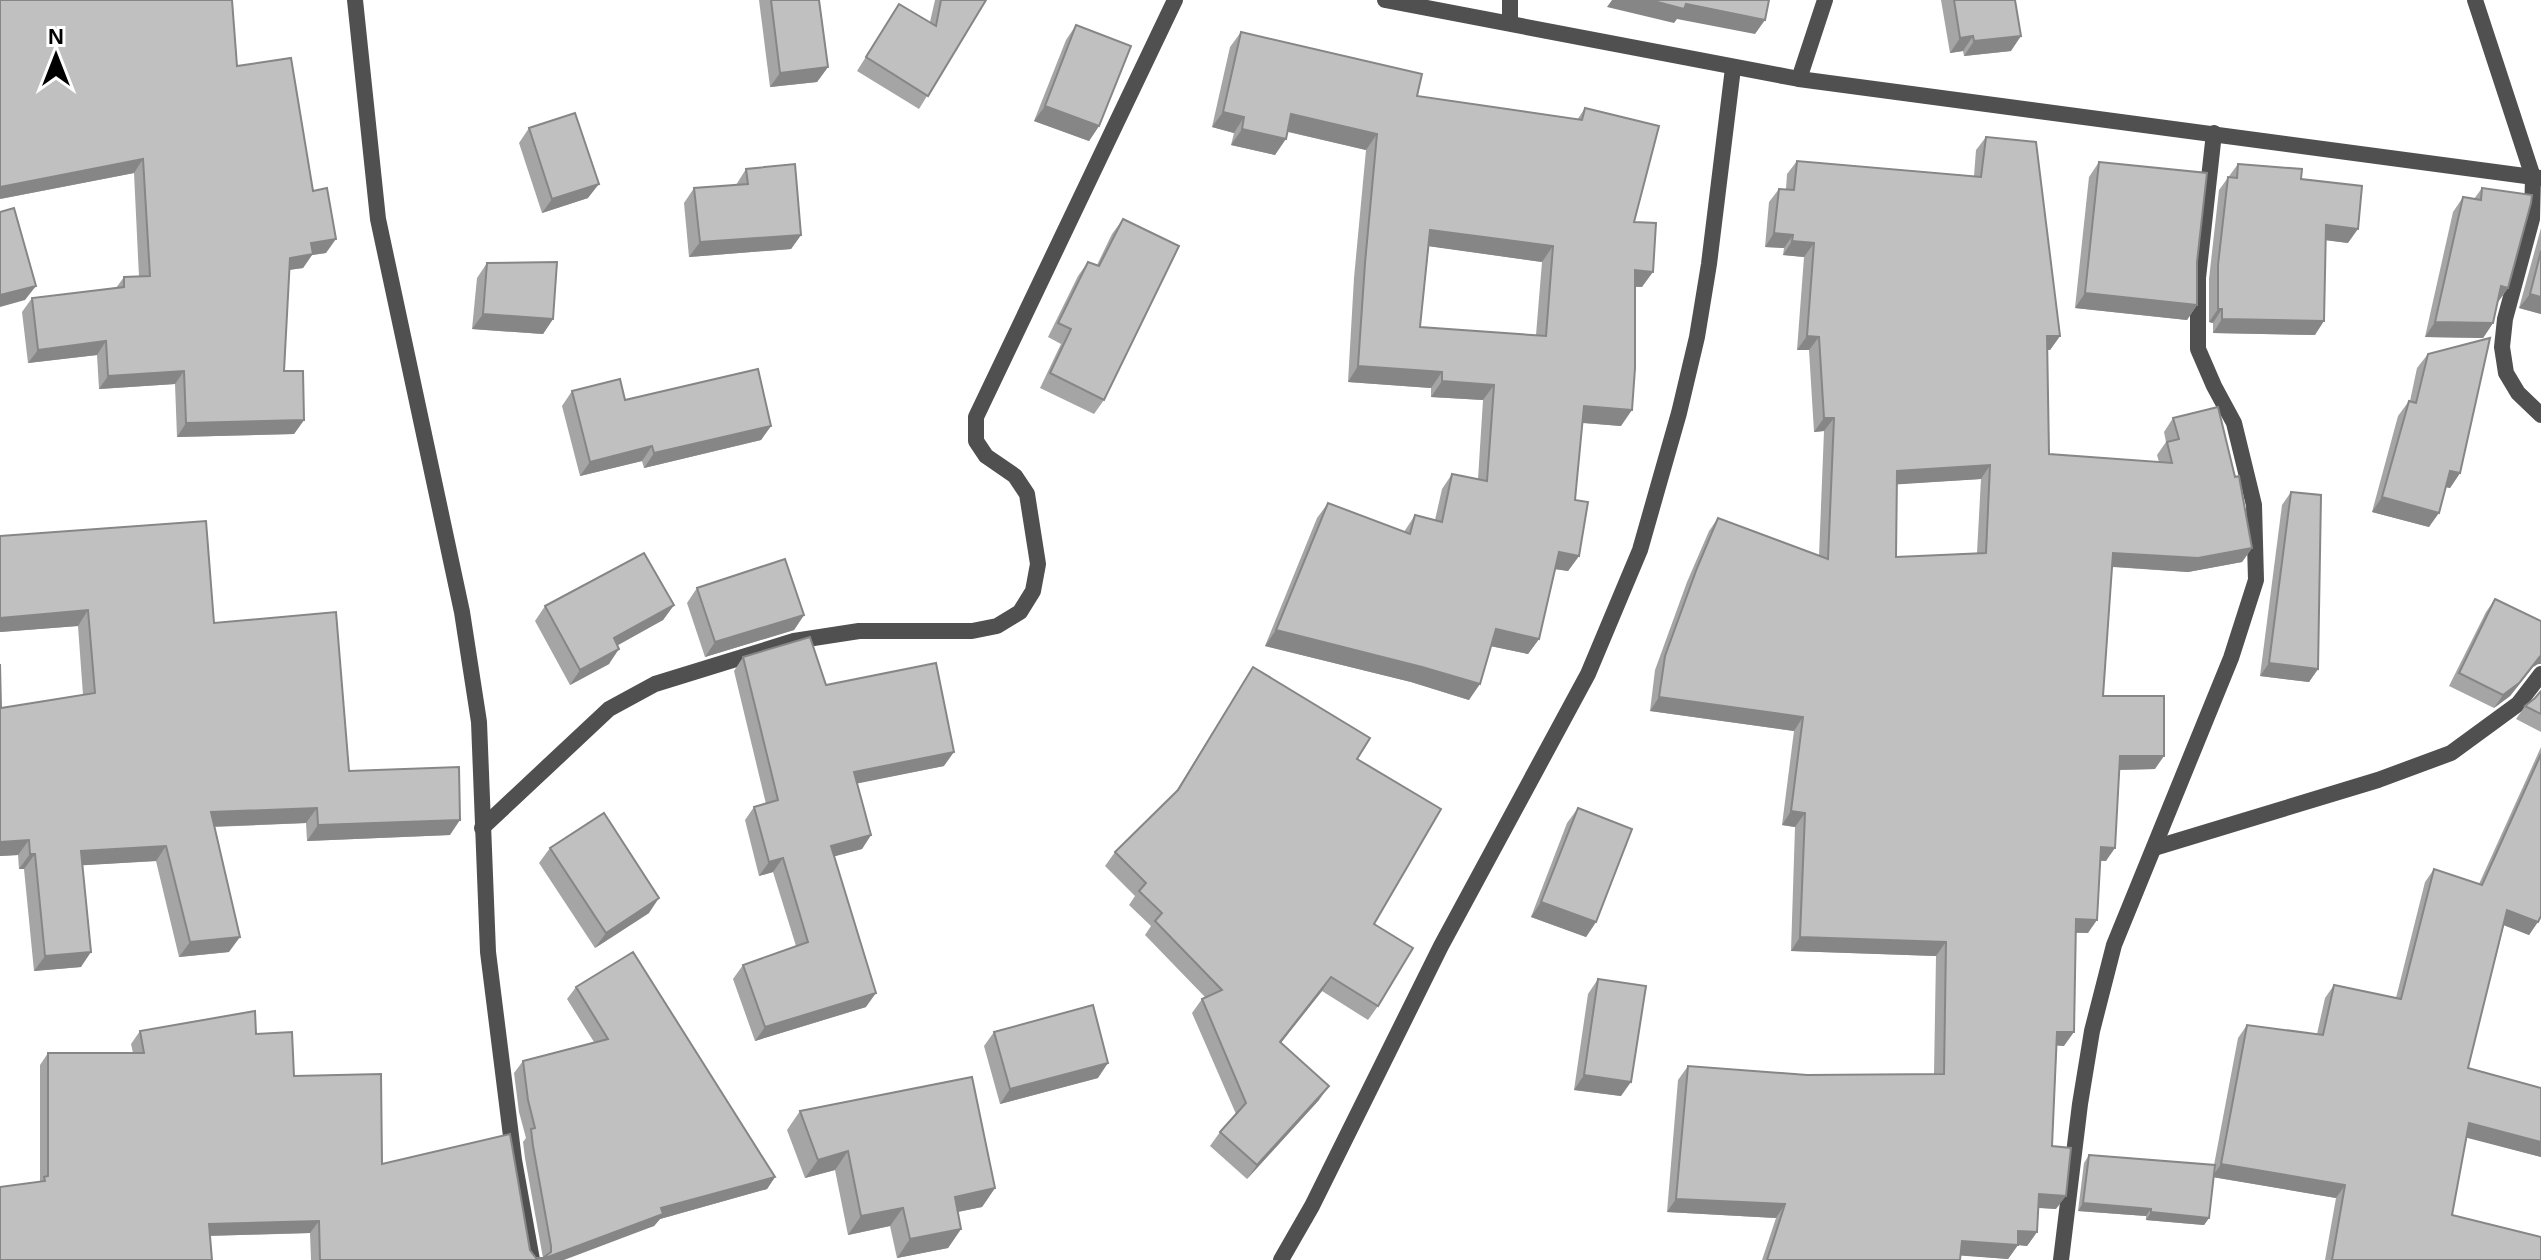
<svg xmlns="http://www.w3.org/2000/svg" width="2541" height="1260" font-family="Helvetica,sans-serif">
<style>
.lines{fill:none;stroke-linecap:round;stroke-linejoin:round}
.minor{stroke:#505050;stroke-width:16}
.tertiary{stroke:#505050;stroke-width:16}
.wall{fill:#a5a5a5;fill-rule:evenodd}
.shaded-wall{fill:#868686}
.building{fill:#c0c0c0;stroke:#868686;stroke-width:2;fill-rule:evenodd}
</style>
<rect width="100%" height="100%" fill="#fff"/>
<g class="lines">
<g class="minor">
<path d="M355,0L378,219L462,612L479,722L488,952L514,1160L532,1260"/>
<path d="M1510,0V23"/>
<path d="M2475,0L2533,177L2532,219L2505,319L2502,347L2506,373L2518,393L2541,415"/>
<path d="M1799,79L1825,0"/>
<path d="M482,828L609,709L655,684L794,641L859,631H972L997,626L1020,612L1033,591L1038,564L1027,494L1015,476L986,456L976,441V417L1175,0"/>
<path d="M2154,848L2378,780L2451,753L2518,704L2541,674"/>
<path d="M1281,1260L1312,1206L1441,946L1588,674L1640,550L1679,413L1697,337L1709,264L1733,68"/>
<path d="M2061,1260L2080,1104L2092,1031L2114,945L2231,658L2256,580L2254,505L2234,423L2214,386L2198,349V278L2214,133"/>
</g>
<path class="tertiary" d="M1385,0L1799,79L2541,178"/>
</g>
<g class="wall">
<path d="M759,0H819L828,67L817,82L770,87Z"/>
<path d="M935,0H986L919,109L857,71L899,4L930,22Z"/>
<path d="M1941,0H2015L2011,51L1964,56L1963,51L1950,53Z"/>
<path d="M1076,25L1099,126L1089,141L1034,121L1066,40Z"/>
<path d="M1241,32L1417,96L1577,120L1585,108L1634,222L1642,287H1635L1621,426L1582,423L1575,500L1579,556L1568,571L1555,569L1539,639L1528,654L1491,646L1469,700L1411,682L1265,646L1317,518L1328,503L1404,532L1415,515L1435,520L1442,489L1452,474L1478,479L1483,400L1431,397V388L1348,382L1354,278L1366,150L1288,132L1275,155L1231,145L1234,133L1212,127L1230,47ZM1429,246L1542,262L1536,335L1420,327Z"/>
<path d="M237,66L313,191L326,253L312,255L303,268L289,270L284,371L304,420L294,434L177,437L175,384L99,389L97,355L28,363L22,312L32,298L116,288L124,277H139L134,173L0,199Z"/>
<path d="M529,128L588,198L542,213L519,143Z"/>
<path d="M1986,137L2060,336L2050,350H2047L2049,454L2159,462L2157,455L2166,442L2164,432L2173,418L2252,548L2242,562L2188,572L2112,567L2103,696L2155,769L2120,770L2106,861H2100L2088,933H2075L2064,1046L2057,1045L2052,1146L2056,1209L2038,1208L2037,1232L2027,1246L2018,1245L2008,1259L1960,1255V1260H1762L1776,1218L1667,1212L1678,1080L1688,1066L1807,1075L1934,1074L1936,956L1791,951L1795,827L1782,825L1794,731L1650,711L1655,670L1687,582L1709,531L1718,518L1819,556L1824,431L1814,432L1809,350H1797L1804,257L1783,255L1784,248L1765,247L1769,202L1779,189H1786L1787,174L1797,161L1974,176L1976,150ZM1981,479L1977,553L1896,557L1897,484Z"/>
<path d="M2099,162L2197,262V305L2187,320L2075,308L2089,177Z"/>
<path d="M2238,164L2301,179L2348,243L2326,240L2315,335L2213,333V323L2209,322V279L2219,190Z"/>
<path d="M746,169L801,235L791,249L689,257L684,203L694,188L736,185Z"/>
<path d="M2482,188L2508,288L2498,302L2493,323L2483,338L2425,337L2453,212L2463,197L2474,199Z"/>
<path d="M1123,219L1104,400L1094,414L1040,388L1061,344L1048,337L1078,276L1088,262L1097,265L1112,234Z"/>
<path d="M2541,228V314L2519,308Z"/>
<path d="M487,263L553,319L543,334L472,329L477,278Z"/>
<path d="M2428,354L2460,473L2450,488L2446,487L2429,527L2372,512L2398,416L2409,401H2410L2417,368Z"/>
<path d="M572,391L625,400L771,426L761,440L644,468L642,461L580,476L562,406Z"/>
<path d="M2291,492L2318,669L2309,682L2260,676L2282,505Z"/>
<path d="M0,536L214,623L349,771L450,835L307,841L306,823L214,827L229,952L179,957L156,861L83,865L81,967L34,971L24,869H19L18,855L0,856V664L1,708L83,695L78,626L0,632Z"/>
<path d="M697,588L804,615L794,630L705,657L687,603Z"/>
<path d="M2495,599L2541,621V664H2538L2533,667L2510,696L2494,708L2449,686L2486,612Z"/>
<path d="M674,605L663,620L617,645L609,664L570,685L535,621L545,606Z"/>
<path d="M743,657L826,685L944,766L857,783L871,835L862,849L834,856L866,1007L755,1041L733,979L743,965L796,946L773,872L759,876L745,820L754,807L766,804L734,671Z"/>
<path d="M1253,667L1357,759L1374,924L1378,1006L1368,1020L1322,991L1281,1043L1319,1100L1247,1179L1210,1146L1220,1132L1236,1114L1192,1013L1202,999L1205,997L1145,935L1151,926L1129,905L1135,896L1105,866L1115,852L1175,793Z"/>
<path d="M2541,691V732L2516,719L2525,706L2535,698Z"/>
<path d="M2541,747V916L2529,935L2504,925L2468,1068L2541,1088V1157L2467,1137L2452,1215L2541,1260H2325L2336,1198L2213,1177L2209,1218L2204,1225L2146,1220V1216L2078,1211L2084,1163L2089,1155L2214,1165L2238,1038L2247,1025L2317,1034L2325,998L2334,985L2396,998L2425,882L2434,869L2479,884Z"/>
<path d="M1578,808L1596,922L1586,937L1531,917L1567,823Z"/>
<path d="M550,848L649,913L595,948L539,863Z"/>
<path d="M1598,979L1621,1096L1574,1090L1588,994Z"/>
<path d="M576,987L775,1177L767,1189L660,1219L654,1226L540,1260H311L310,1233L210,1236L40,1181V1065L48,1053H133L131,1044L140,1031L256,1034L294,1076L382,1164L530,1250L536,1258H543L525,1158L523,1142L526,1138L519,1112L514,1073L523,1061L594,1042L567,999Z"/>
<path d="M994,1032L1098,1078L1000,1104L984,1046Z"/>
<path d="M800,1111L995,1188L982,1207L958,1212L961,1229L948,1248L897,1258L890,1226L848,1235L835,1170L805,1178L787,1130Z"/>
</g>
<g class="shaded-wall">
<path d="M1612,0H1650L1686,4L1765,20L1755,34L1677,19L1674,23L1607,7Z"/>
<path d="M1973,36L1963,51L1950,53L1960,38Z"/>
<path d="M2021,36L2011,51L1964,56L1974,41Z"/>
<path d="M828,67L817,82L770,87L780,73Z"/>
<path d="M1045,106L1099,126L1089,141L1034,121Z"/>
<path d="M1223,112L1244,117L1234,133L1212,127Z"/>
<path d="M1291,114L1377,134L1366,150L1281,130Z"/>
<path d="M1242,129L1286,139L1275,155L1231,145Z"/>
<path d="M143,159L134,173L0,199V187Z"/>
<path d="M599,184L588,198L542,213L552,199Z"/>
<path d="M2326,225L2358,229L2348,243L2316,239Z"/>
<path d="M1430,230L1553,246L1542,262L1420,245Z"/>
<path d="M1774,233L1793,235L1784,248L1765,247Z"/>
<path d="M801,235L791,249L689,257L700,242Z"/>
<path d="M336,239L326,253L312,255L303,268L280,271L290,258L311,243Z"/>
<path d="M1792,241L1814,243L1804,257L1783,255Z"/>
<path d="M1635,270L1653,272L1642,287L1624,286Z"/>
<path d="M36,286L25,300L0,307V295Z"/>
<path d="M2501,286L2508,288L2498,302Z"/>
<path d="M2085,293L2197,305L2187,320L2075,308Z"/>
<path d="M2530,294L2541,297V314L2519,308Z"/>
<path d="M2218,309H2222L2213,323L2209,322Z"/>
<path d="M483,314L553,319L543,334L472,329Z"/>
<path d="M2222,319L2324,321L2315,335L2213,333Z"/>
<path d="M2435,322L2493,323L2483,338L2425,337Z"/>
<path d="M1807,336L1819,337L1809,350H1797Z"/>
<path d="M2047,336H2060L2050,350H2038Z"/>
<path d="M106,341L97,355L28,363L38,350Z"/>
<path d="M1358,366L1442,372L1431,388L1348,382Z"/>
<path d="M184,371L175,384L99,389L108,376Z"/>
<path d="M1442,381L1494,385L1483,400L1431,397Z"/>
<path d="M1584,406L1632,410L1621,426L1573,422Z"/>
<path d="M1824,418H1834L1824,431L1814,432Z"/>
<path d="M304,420L294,434L177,437L186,423Z"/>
<path d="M771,426L761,440L644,468L654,453Z"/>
<path d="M652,446L642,461L580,476L590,462Z"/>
<path d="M1990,465L1981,479L1888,485L1897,471Z"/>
<path d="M2450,471L2460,473L2450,488L2440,486Z"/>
<path d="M2382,497L2439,513L2429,527L2372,512Z"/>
<path d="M2252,548L2242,562L2188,572L2103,566L2113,553Z"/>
<path d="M1559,552L1579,556L1568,571L1548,568Z"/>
<path d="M674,605L663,620L604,653L614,638Z"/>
<path d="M88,610L78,626L0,632V618Z"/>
<path d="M804,615L794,630L705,657L715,642Z"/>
<path d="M1496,629L1539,639L1528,654L1485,645Z"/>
<path d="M1276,630L1422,667L1480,684L1469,700L1411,682L1265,646Z"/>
<path d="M619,649L609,664L570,685L580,670Z"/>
<path d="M2541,655V664H2538L2533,667L2510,696L2494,708L2503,695Z"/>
<path d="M2269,663L2318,669L2309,682L2260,676Z"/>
<path d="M1659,697L1803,717L1794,731L1650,711Z"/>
<path d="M954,752L944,766L845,786L854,772Z"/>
<path d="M2120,756H2164L2155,769L2111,770Z"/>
<path d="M317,808L306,823L200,827L211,812Z"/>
<path d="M1791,811L1805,813L1795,827L1782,825Z"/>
<path d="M460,820L450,835L307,841L318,825Z"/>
<path d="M871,835L862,849L821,860L831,846Z"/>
<path d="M29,840L18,855L0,856V842Z"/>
<path d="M166,846L156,861L71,866L81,851Z"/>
<path d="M2101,847L2115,848L2106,861L2091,860Z"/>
<path d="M30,854H35L24,869H19Z"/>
<path d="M783,858L773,872L759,876L769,862Z"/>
<path d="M659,898L649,913L595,948L606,933Z"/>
<path d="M1541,902L1596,922L1586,937L1531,917Z"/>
<path d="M2507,910L2538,922L2529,935L2498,923Z"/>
<path d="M2076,919L2097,920L2088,933L2066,932Z"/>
<path d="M240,937L229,952L179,957L190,942Z"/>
<path d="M1800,937L1946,942L1936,956L1791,951Z"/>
<path d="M91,952L81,967L34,971L45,956Z"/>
<path d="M1331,977L1322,991L1270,1056L1280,1042Z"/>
<path d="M876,993L866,1007L755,1041L765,1027Z"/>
<path d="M2057,1032H2074L2064,1046L2048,1045Z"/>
<path d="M1108,1063L1098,1078L1000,1104L1010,1089Z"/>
<path d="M1584,1075L1631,1082L1621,1096L1574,1090Z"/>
<path d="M1329,1086L1319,1100L1247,1179L1257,1165Z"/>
<path d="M2469,1123L2541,1142V1157L2460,1136Z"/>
<path d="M848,1151L835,1170L805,1178L818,1160Z"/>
<path d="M2221,1164L2345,1185L2336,1198L2212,1177Z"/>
<path d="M775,1177L767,1189L660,1219L654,1226L564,1260H540L661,1208Z"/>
<path d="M995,1188L982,1207L942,1215L955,1197Z"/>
<path d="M2039,1194L2066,1196L2056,1209L2030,1207Z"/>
<path d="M1676,1199L1785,1204L1776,1218L1667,1212Z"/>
<path d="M2083,1203L2151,1209L2146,1216L2078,1211Z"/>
<path d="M903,1208L890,1226L848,1235L861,1216Z"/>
<path d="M2151,1212L2209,1218L2204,1225L2146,1220Z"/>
<path d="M319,1221L310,1233L200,1236L209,1224Z"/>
<path d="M961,1229L948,1248L897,1258L910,1239Z"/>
<path d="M2018,1231L2037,1232L2027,1246L2018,1245L2008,1259L1953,1255L1962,1241Z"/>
</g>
<g class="building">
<path d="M0,0H232L237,66L291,58L313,191L327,188L336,239L311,243L313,254L290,258L284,371H303L304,420L186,423L184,371L108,376L106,341L38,350L32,298L124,287V277L150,276L143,159L0,187Z"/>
<path d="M771,0H819L828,67L780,73Z"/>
<path d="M941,0H986L928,96L866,57L899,4L936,26Z"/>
<path d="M1650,0H1769L1765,20L1686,4L1684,9Z"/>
<path d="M1954,0H2015L2021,36L1974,41L1973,36L1960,38Z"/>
<path d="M1076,25L1131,46L1099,126L1045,106Z"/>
<path d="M1241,32L1422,74L1417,96L1582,120L1585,108L1659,126L1634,222L1656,223L1653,272L1635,270V368L1632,410L1584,406L1575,500L1588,502L1579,556L1559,552L1539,639L1496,629L1480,684L1422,667L1276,630L1328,503L1410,534L1415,515L1442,522L1452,474L1487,481L1494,385L1442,381V372L1358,366L1365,263L1377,134L1291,114L1286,139L1242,129L1244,117L1223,112ZM1430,230L1553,246L1546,336L1420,327Z"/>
<path d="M575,113L599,184L552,199L529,128Z"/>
<path d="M1986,137L2036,142L2060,336H2047L2049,454L2172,463L2167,442L2179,439L2173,418L2218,407L2235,477L2239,476L2252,548L2198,558L2113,553L2103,696H2164V756H2120L2115,848L2101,847L2097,920L2076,919L2074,1032H2057L2052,1146L2071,1148L2066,1196L2039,1194L2037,1232L2018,1231V1245L1962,1241L1960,1260H1767L1785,1204L1676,1199L1688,1066L1807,1075L1944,1074L1946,942L1800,937L1805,813L1791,811L1803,717L1659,697L1665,656L1697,568L1718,518L1828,559L1834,418H1824L1819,337L1807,336L1814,243L1792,241L1793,235L1774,233L1779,189L1794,190L1797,161L1981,177ZM1990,465L1986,553L1896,557L1897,471Z"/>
<path d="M2099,162L2207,173L2197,262V305L2085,293Z"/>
<path d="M795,164L801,235L700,242L694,188L748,184L746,169Z"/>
<path d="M2238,164L2302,169L2301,179L2362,186L2358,229L2326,225L2324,321L2222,319V309H2218V265L2228,177L2237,178Z"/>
<path d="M2482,188L2532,195L2531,203L2508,288L2501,286L2493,323L2435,322L2463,197L2481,200Z"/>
<path d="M14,208L36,286L0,295V212Z"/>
<path d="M1123,219L1179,246L1104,400L1050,373L1071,329L1058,323L1088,262L1099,266Z"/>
<path d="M2541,251V297L2530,294Z"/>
<path d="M557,262L553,319L483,314L487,263Z"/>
<path d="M2490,338L2460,473L2450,471L2439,513L2382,497L2409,401L2416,403L2428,354Z"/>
<path d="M758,369L771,426L654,453L652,446L590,462L572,391L620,379L625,400Z"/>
<path d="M2291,492L2321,495L2318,669L2269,663Z"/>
<path d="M206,521L214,623L336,612L349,771L459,767L460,820L318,825L317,808L211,812L240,937L190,942L166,846L81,851L91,952L45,956L35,854H30L29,840L0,842V664L1,708L95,693L88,610L0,618V536Z"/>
<path d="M644,553L674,605L614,638L619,649L580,670L545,606Z"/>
<path d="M785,559L804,615L715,642L697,588Z"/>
<path d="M2495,599L2541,621V655L2519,683L2503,695L2459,673Z"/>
<path d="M810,637L826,685L936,663L954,752L854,772L871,835L831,846L876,993L765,1027L743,965L808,942L783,858L769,862L754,807L778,800L743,657Z"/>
<path d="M1253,667L1370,738L1357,759L1441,809L1374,924L1413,948L1378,1006L1331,977L1280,1042L1329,1086L1257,1165L1220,1132L1246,1103L1202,999L1222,990L1155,921L1162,913L1139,891L1146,883L1115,852L1178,790Z"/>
<path d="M2541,691V714L2525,706L2535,698Z"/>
<path d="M2541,754V916L2538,922L2507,910L2468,1068L2541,1088V1142L2469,1123L2452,1215L2541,1237V1260H2332L2345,1185L2221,1164L2247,1025L2323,1035L2334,985L2401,999L2434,869L2482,885Z"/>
<path d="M1578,808L1632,829L1596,922L1541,902Z"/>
<path d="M604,813L659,898L606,933L550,848Z"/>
<path d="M633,952L775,1177L661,1208L663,1214L540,1260H320L319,1221L209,1224L212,1260H0V1187L45,1181L44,1177L48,1176V1053H144L140,1031L255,1011L256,1034L292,1032L294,1076L381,1074L382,1164L510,1134L530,1250L536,1258H543L551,1252V1246L533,1146L531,1129L535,1128L528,1100L523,1061L608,1039L576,987Z"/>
<path d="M1598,979L1646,986L1631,1082L1584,1075Z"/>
<path d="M1093,1005L1108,1063L1010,1089L994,1032Z"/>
<path d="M972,1077L995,1188L955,1197L961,1229L910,1239L903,1208L861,1216L848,1151L818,1160L800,1111Z"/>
<path d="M2089,1155L2215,1165L2209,1218L2151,1212V1209L2083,1203Z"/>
</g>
<g transform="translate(56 56)" stroke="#ffffff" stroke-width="6" paint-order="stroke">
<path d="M0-6L14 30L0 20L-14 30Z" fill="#000000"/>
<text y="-12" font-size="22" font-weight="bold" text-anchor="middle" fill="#000000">N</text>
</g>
</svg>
